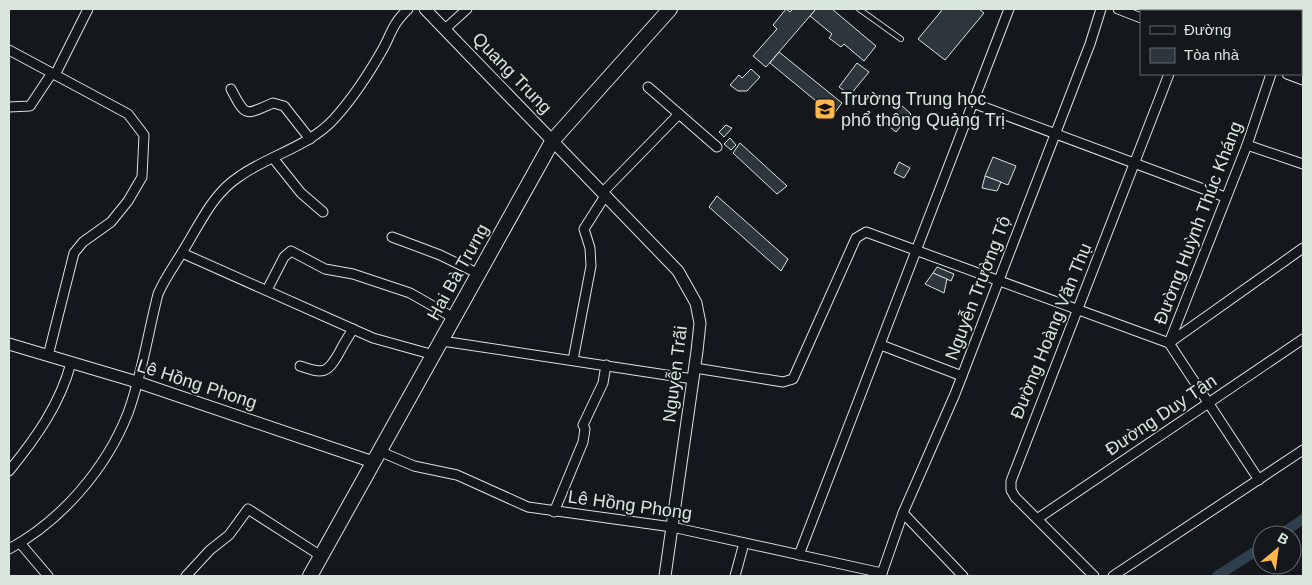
<svg xmlns="http://www.w3.org/2000/svg" width="1312" height="585" font-family="Arial,sans-serif">
<style>
.lines{fill:none;stroke-linecap:round;stroke-linejoin:round}
.canal{stroke:#2f3f4d;stroke-width:10}
.building{fill:#2c363c;stroke:#d8e6dc}
.service-casing{stroke:#d8e6dc;stroke-width:6}
.minor-casing{stroke:#d8e6dc;stroke-width:11}
.tertiary-casing{stroke:#d8e6dc;stroke-width:13}
.primary-casing{stroke:#d8e6dc;stroke-width:16}
.service{stroke:#14181c;stroke-width:4.5}
.minor{stroke:#14181c;stroke-width:9}
.tertiary{stroke:#14181c;stroke-width:11}
.primary{stroke:#14181c;stroke-width:14}
.labels{text-anchor:middle;dominant-baseline:central;stroke-width:4;stroke-linejoin:round;paint-order:stroke}
.street-label{font-size:18px;fill:#d8e6dc;stroke:#14181c}
.poi-label{font-size:18px;fill:#d8e6dc;stroke:#14181c;text-anchor:start}
</style>
<rect width="100%" height="100%" fill="#14181c"/>
<g class="lines">
<g class="canal">
<path d="M1280,535L1303,519"/>
<path d="M1217,576L1262,547"/>
</g>
</g>
<g class="building">
<path d="M786,9L790,12L793,9H816L766,67L753,56L777,29L773,25Z"/>
<path d="M816,9H832L876,46L864,61L844,44L841,47L829,38L832,34L810,16Z"/>
<path d="M943,9H979L984,13L945,60L918,39Z"/>
<path d="M779,52L842,103L833,115L770,63Z"/>
<path d="M857,63L869,72L850,95L839,87Z"/>
<path d="M751,69L760,77L747,91H738L730,85L739,75L742,78Z"/>
<path d="M901,105L911,114L896,132L886,124Z"/>
<path d="M726,125L732,128L724,137L719,132Z"/>
<path d="M730,138L736,145L731,150L724,144Z"/>
<path d="M740,143L787,186L777,194L733,153Z"/>
<path d="M993,157L1016,166L1008,185L985,176Z"/>
<path d="M899,162L910,168L904,178L894,173Z"/>
<path d="M985,176L1001,182L997,191L982,188Z"/>
<path d="M717,196L788,259L781,271L709,207Z"/>
<path d="M937,267L954,274L951,281L933,273Z"/>
<path d="M933,273L947,279L944,293L925,284Z"/>
</g>
<g class="lines">
<g class="service-casing">
<path id="service" d="M859,9L901,39"/>
</g>
<g class="minor-casing">
<g id="minor">
<path d="M1118,9L1141,18"/>
<path d="M445,29L467,9"/>
<path d="M9,50L128,114L144,135L142,177L128,201L111,222L83,242L74,253L48,356"/>
<path d="M1287,74L1303,80"/>
<path d="M55,75L88,9"/>
<path d="M648,87L717,147"/>
<path d="M231,89C246,118 245,115 273,103L284,106L310,139"/>
<path d="M973,103L1225,197"/>
<path d="M9,107L30,106L52,73"/>
<path d="M1247,145L1303,164"/>
<path d="M273,158L301,193L323,212"/>
<path d="M602,193L679,114"/>
<path d="M392,237L440,255L479,274"/>
<path d="M182,253L373,338L434,355"/>
<path d="M267,290L284,257L291,251L325,269L353,274L410,293L454,318"/>
<path d="M442,341L693,379"/>
<path d="M881,345L962,376"/>
<path d="M573,360L591,266L590,248L584,229L605,196"/>
<path d="M300,366C323,374 327,374 339,353C343,345 348,337 353,329"/>
<path d="M695,368L783,382L793,379L856,238L866,232L1169,343L1303,248"/>
<path d="M379,451L414,466L457,475L528,507L672,527L882,573"/>
<path d="M9,471C36,438 60,404 71,363"/>
<path d="M1259,480L1169,343L1247,145L1271,74"/>
<path d="M554,512L583,442L585,429L583,425L603,383L606,365"/>
<path d="M903,513L963,576"/>
<path d="M1037,519L1303,339"/>
<path d="M20,543L48,576"/>
<path d="M9,549C61,521 106,469 128,413C142,375 148,333 158,294C165,278 174,266 183,251C200,224 212,194 240,176C270,155 308,147 334,119C353,98 370,72 384,47C393,29 393,24 408,9"/>
<path d="M799,555L1009,9"/>
<path d="M186,576L210,550L229,535L248,509L321,556"/>
<path d="M735,576L744,543"/>
<path d="M881,576L903,513L955,394L1090,44L1101,9"/>
<path d="M1094,576L1015,497L1011,490V481L1169,74"/>
<path d="M1113,576L1303,450"/>
</g>
</g>
<g class="tertiary-casing">
<g id="tertiary">
<path d="M425,9L678,271L696,303L700,323L697,351L665,576"/>
<path d="M9,344L137,382L373,462"/>
</g>
</g>
<g class="primary-casing">
<path id="primary" d="M310,576L553,140L670,9"/>
</g>
<use href="#service" class="service"/>
<use href="#minor" class="minor"/>
<use href="#tertiary" class="tertiary"/>
<use href="#primary" class="primary"/>
</g>
<defs>
<g id="school-square" transform="scale(1.125)"><rect x="-9" y="-9" width="18" height="18" rx="4" fill="#ffb74d" stroke="#14181c"/><path d="M0-5L7-2L0 1L-7-2ZM-4 1L0 2.5L4 1V4Q0 6-4 4Z" fill="#111"/></g>
</defs>
<g fill-rule="evenodd">
<use href="#school-square" x="825" y="109"/>
</g>
<g class="labels">
<g class="street-label">
<text transform="translate(512 73) rotate(46)">Quang Trung</text>
<text transform="translate(1198 223) rotate(-69)">Đường Huỳnh Thúc Kháng</text>
<text transform="translate(458 272) rotate(-61)">Hai Bà Trưng</text>
<text transform="translate(978 288) rotate(-69)">Nguyễn Trường Tộ</text>
<text transform="translate(1051 331) rotate(-68)">Đường Hoàng Văn Thụ</text>
<text transform="translate(675 374) rotate(-83)">Nguyễn Trãi</text>
<text transform="translate(197 384) rotate(18)">Lê Hồng Phong</text>
<text transform="translate(1161 415) rotate(-34)">Đường Duy Tân</text>
<text transform="translate(630 505) rotate(8)">Lê Hồng Phong</text>
</g>
<g class="poi-label">
<text x="841" y="99">Trường Trung học<tspan x="841" dy="21">phổ thông Quảng Trị</tspan></text>
</g>
</g>
<rect width="1312" height="585" fill="none" stroke="#d8e6dc" stroke-width="20"/>
<rect x="1140" y="10" width="162" height="65" fill="#14181c" stroke="#626a69"/>
<rect x="1150" y="26" width="25" height="8" fill="#14181c" stroke="#626a69"/>
<text x="1184" y="35" font-size="15" fill="#d8e6dc">Đường</text>
<rect x="1150" y="48" width="25" height="15" fill="#2c363c" stroke="#626a69"/>
<text x="1184" y="60" font-size="15" fill="#d8e6dc">Tòa nhà</text>
<g transform="translate(1277 550) rotate(29)"><circle r="24" fill="#14181c" stroke="#626a69"/>
<path d="M0-4L9 19L0 12L-9 19Z" fill="#ffb74d"/>
<text y="-8" font-size="14" font-weight="bold" text-anchor="middle" fill="#d8e6dc">B</text>
</g>
</svg>
